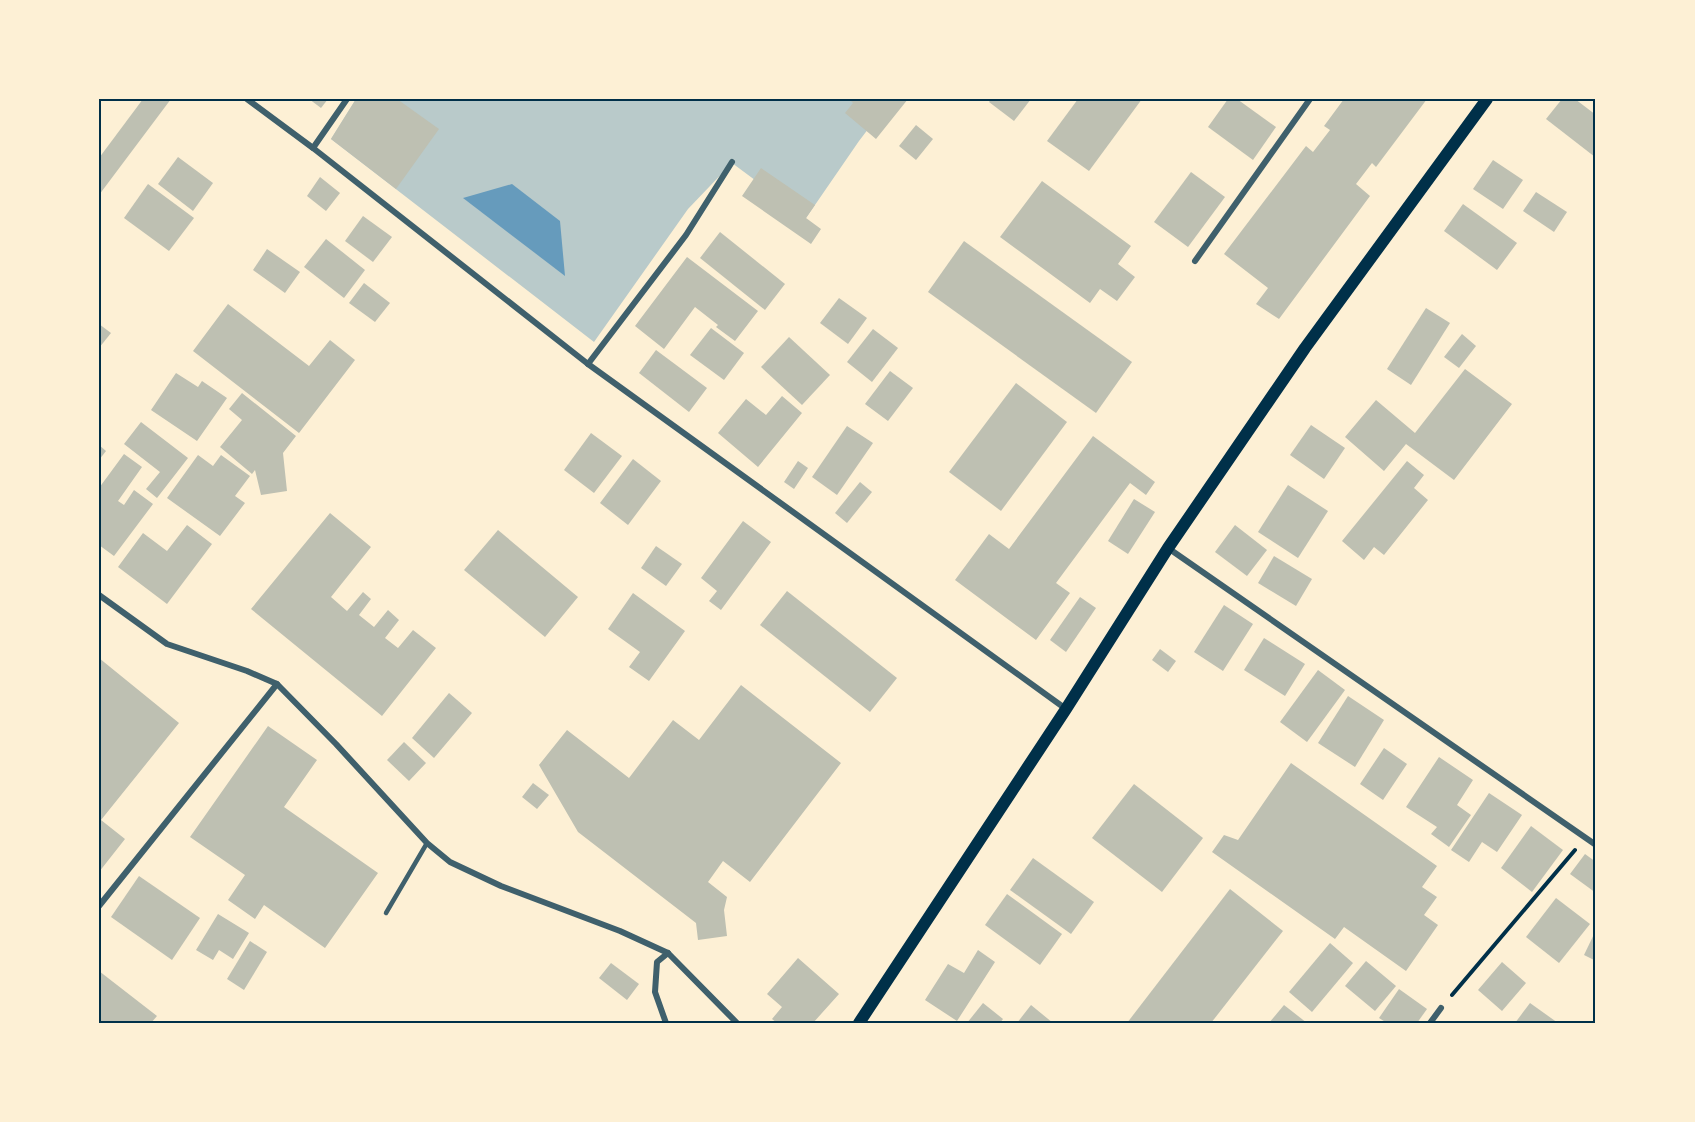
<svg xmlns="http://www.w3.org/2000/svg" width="1695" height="1122" font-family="'Titillium Web',sans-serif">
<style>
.green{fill:#b9caca}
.water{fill:#669bbc}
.building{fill:#bec0b2}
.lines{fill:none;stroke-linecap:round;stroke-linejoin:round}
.path{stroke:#003049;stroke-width:4}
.service{stroke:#3f606c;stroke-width:4.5}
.minor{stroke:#3f606c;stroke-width:6}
.secondary{stroke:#003049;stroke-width:12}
.neatline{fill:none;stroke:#003049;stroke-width:2}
</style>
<rect width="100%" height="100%" fill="#fdf0d5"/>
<path class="green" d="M356,99H891L859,141L806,218L732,163L688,209L594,342L331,139Z"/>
<path class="water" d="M512,184L560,221L565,276L463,198Z"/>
<g class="building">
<path d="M143,99H171L99,195V158Z"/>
<path d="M309,99H328L321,108Z"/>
<path d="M356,99H397L439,129L396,189L331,139Z"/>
<path d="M849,99H908L876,139L845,113L853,103Z"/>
<path d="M991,99H1031L1014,121L989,102Z"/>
<path d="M1078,99H1142L1089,171L1047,141Z"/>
<path d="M1228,99H1237L1276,127L1253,160L1208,127Z"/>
<path d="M1344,99H1427L1376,167L1372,163L1356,184L1370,196L1279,319L1256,304L1268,288L1224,254L1306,146L1313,152L1330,130L1324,126Z"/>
<path d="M1562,99H1575L1596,115L1595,157L1546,119Z"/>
<path d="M916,125L933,139L916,160L899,146Z"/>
<path d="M178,157L213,183L193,211L158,184Z"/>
<path d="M1493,160L1523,180L1503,209L1473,189Z"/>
<path d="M761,168L815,205L806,218L821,229L811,244L742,196Z"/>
<path d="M1191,172L1225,197L1188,247L1154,222Z"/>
<path d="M320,177L340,193L326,211L307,196Z"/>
<path d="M1042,181L1131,246L1118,264L1135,277L1117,301L1100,289L1090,303L1000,237Z"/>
<path d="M148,184L194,218L169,251L124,218Z"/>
<path d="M1536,192L1567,212L1554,232L1523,211Z"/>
<path d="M1463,204L1517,243L1497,270L1444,231Z"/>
<path d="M363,216L392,237L373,262L345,241Z"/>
<path d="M720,232L785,284L765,310L700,258Z"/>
<path d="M326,239L365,270L344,298L304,267Z"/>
<path d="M964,241L1132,362L1096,413L928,292Z"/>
<path d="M267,249L300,272L285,293L253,270Z"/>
<path d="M687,257L758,311L735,341L716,327L718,325L695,307L664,349L635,326Z"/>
<path d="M364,283L390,303L375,322L349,303Z"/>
<path d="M839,298L867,318L848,344L820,323Z"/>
<path d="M228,304L309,366L330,340L355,360L299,433L193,351Z"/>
<path d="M1426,308L1450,323L1411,385L1387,369Z"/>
<path d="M99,324L111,333L99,348Z"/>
<path d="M711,328L744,353L724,380L690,355Z"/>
<path d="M873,329L898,348L872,382L847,362Z"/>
<path d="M1462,334L1476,346L1459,368L1444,357Z"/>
<path d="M789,337L830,375L802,405L761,367Z"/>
<path d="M656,350L707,388L689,412L639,373Z"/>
<path d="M1465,369L1512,404L1454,480L1406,444L1384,471L1345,437L1376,400L1415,433Z"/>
<path d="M890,371L913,388L888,421L865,404Z"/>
<path d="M176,373L198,387L202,381L227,398L197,441L151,410Z"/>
<path d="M1016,383L1067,422L1001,511L949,472Z"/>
<path d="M242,393L296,436L283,453L287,491L261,495L255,470L252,474L220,447L242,420L229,409Z"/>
<path d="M782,396L802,413L758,467L718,433L746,399L766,415Z"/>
<path d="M141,422L188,458L157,498L146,489L160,472L124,444Z"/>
<path d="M1311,425L1345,448L1324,479L1290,455Z"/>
<path d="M847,426L873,443L837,495L812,477Z"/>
<path d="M591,433L622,456L594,493L564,470Z"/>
<path d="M1093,436L1155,482L1146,495L1130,483L1056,583L1070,593L1036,640L955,580L989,534L1009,549Z"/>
<path d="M99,445L106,451L99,460Z"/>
<path d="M124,454L142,467L118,501L124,505L134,490L153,504L114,556L99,545V488Z"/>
<path d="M198,455L213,466L221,455L250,476L235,496L245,503L220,536L167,498Z"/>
<path d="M633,459L661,481L628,525L600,503Z"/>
<path d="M798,461L808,468L794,489L784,482Z"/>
<path d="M1407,461L1424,475L1414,488L1428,500L1384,555L1374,547L1364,560L1342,541Z"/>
<path d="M860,482L872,492L847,523L835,513Z"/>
<path d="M1288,485L1328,511L1298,558L1258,532Z"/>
<path d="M1134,499L1155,512L1128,554L1108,541Z"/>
<path d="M330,513L371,547L331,597L347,611L363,592L371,599L359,615L374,627L388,610L399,620L385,638L398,648L413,630L436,648L382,716L251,609Z"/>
<path d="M743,521L771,542L721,610L709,601L717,591L701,578Z"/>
<path d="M187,525L212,544L167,604L118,567L143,533L167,551Z"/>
<path d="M1235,525L1267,550L1247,576L1215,552Z"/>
<path d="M498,530L578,597L545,637L464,570Z"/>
<path d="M656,546L682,564L666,586L641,568Z"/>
<path d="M1274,556L1312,579L1296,606L1258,583Z"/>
<path d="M787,591L897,678L870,712L760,625Z"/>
<path d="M633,593L685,631L649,681L629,667L640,652L608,629Z"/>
<path d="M1080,597L1096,608L1066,652L1050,640Z"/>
<path d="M1224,605L1253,624L1223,671L1194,652Z"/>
<path d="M1264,638L1305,664L1285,696L1244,670Z"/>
<path d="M1160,649L1176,661L1168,672L1152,660Z"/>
<path d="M99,658L179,723L101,820L125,839L99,872Z"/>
<path d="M1318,670L1345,690L1307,742L1280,722Z"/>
<path d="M741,685L841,763L750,882L723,861L708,882L727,897L724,910L727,936L698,940L696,923L578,832L539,765L567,730L629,778L673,720L699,740Z"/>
<path d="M449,693L472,713L434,758L412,738Z"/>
<path d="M1348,696L1384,720L1355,767L1318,743Z"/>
<path d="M268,726L317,760L284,807L378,873L325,948L264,905L255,919L228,900L245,875L190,837Z"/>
<path d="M404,742L426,763L409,781L387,760Z"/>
<path d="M1384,748L1407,764L1383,800L1360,784Z"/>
<path d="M1439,757L1473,780L1457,805L1471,815L1449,847L1431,834L1437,827L1406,807Z"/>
<path d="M1291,763L1437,866L1422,887L1437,897L1424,915L1438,925L1406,971L1344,927L1335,939L1212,852L1224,835L1238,840Z"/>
<path d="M533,783L549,795L537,809L522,797Z"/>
<path d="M1134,784L1203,838L1162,892L1092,838Z"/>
<path d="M1489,793L1522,815L1497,852L1482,842L1469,862L1451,850Z"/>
<path d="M1531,826L1563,850L1532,892L1501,868Z"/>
<path d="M1585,854L1596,862V893L1570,874Z"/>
<path d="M1033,858L1094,902L1071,934L1010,890Z"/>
<path d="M139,876L200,918L172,960L111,917Z"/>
<path d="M1230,889L1283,931L1211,1023H1127Z"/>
<path d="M1007,894L1062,934L1040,965L985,925Z"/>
<path d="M1556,898L1590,924L1559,963L1526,937Z"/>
<path d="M218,914L249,933L233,959L219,950L213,960L196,950Z"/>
<path d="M1596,930V961L1584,955Z"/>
<path d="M250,941L267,952L244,990L227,979Z"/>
<path d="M1330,943L1353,963L1312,1012L1289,992Z"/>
<path d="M978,950L995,962L957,1021L925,1000L948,964L964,973Z"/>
<path d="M798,958L839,994L813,1023H797L794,1021L792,1023H777L772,1019L782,1007L767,994Z"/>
<path d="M1366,961L1396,986L1375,1011L1345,986Z"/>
<path d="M1502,962L1526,983L1502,1011L1478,990Z"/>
<path d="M611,963L639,984L627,1000L599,978Z"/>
<path d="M99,971L157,1016L151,1023H99Z"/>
<path d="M1399,989L1427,1009L1417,1023H1387L1379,1018Z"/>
<path d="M983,1003L1003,1019L1000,1023H967Z"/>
<path d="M1530,1003L1558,1023H1515Z"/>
<path d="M1031,1005L1053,1023H1017Z"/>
<path d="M1284,1005L1307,1023H1269Z"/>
</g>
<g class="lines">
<path class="path" d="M1452,995L1575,850"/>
<path class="service" d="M386,913L427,843"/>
<g class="minor">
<path d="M247,99L313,148L588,364L1066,709"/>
<path d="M313,148L347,99"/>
<path d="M1195,261L1310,99"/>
<path d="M588,364L686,235L732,162"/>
<path d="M1168,548L1596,845"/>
<path d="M99,595L167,644L247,671L277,684L336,744L427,843L450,862L501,886L620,931L668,953L737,1023"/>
<path d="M99,906L277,684"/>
<path d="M666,1023L655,992L657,962L668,953"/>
<path d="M1430,1023L1441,1008"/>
</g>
<path class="secondary" d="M859,1023L1066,709L1168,548L1305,348L1487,99"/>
</g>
<rect width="1695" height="1122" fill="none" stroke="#fdf0d5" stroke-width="201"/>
<rect x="100" y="100" width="1494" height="922" class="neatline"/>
</svg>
